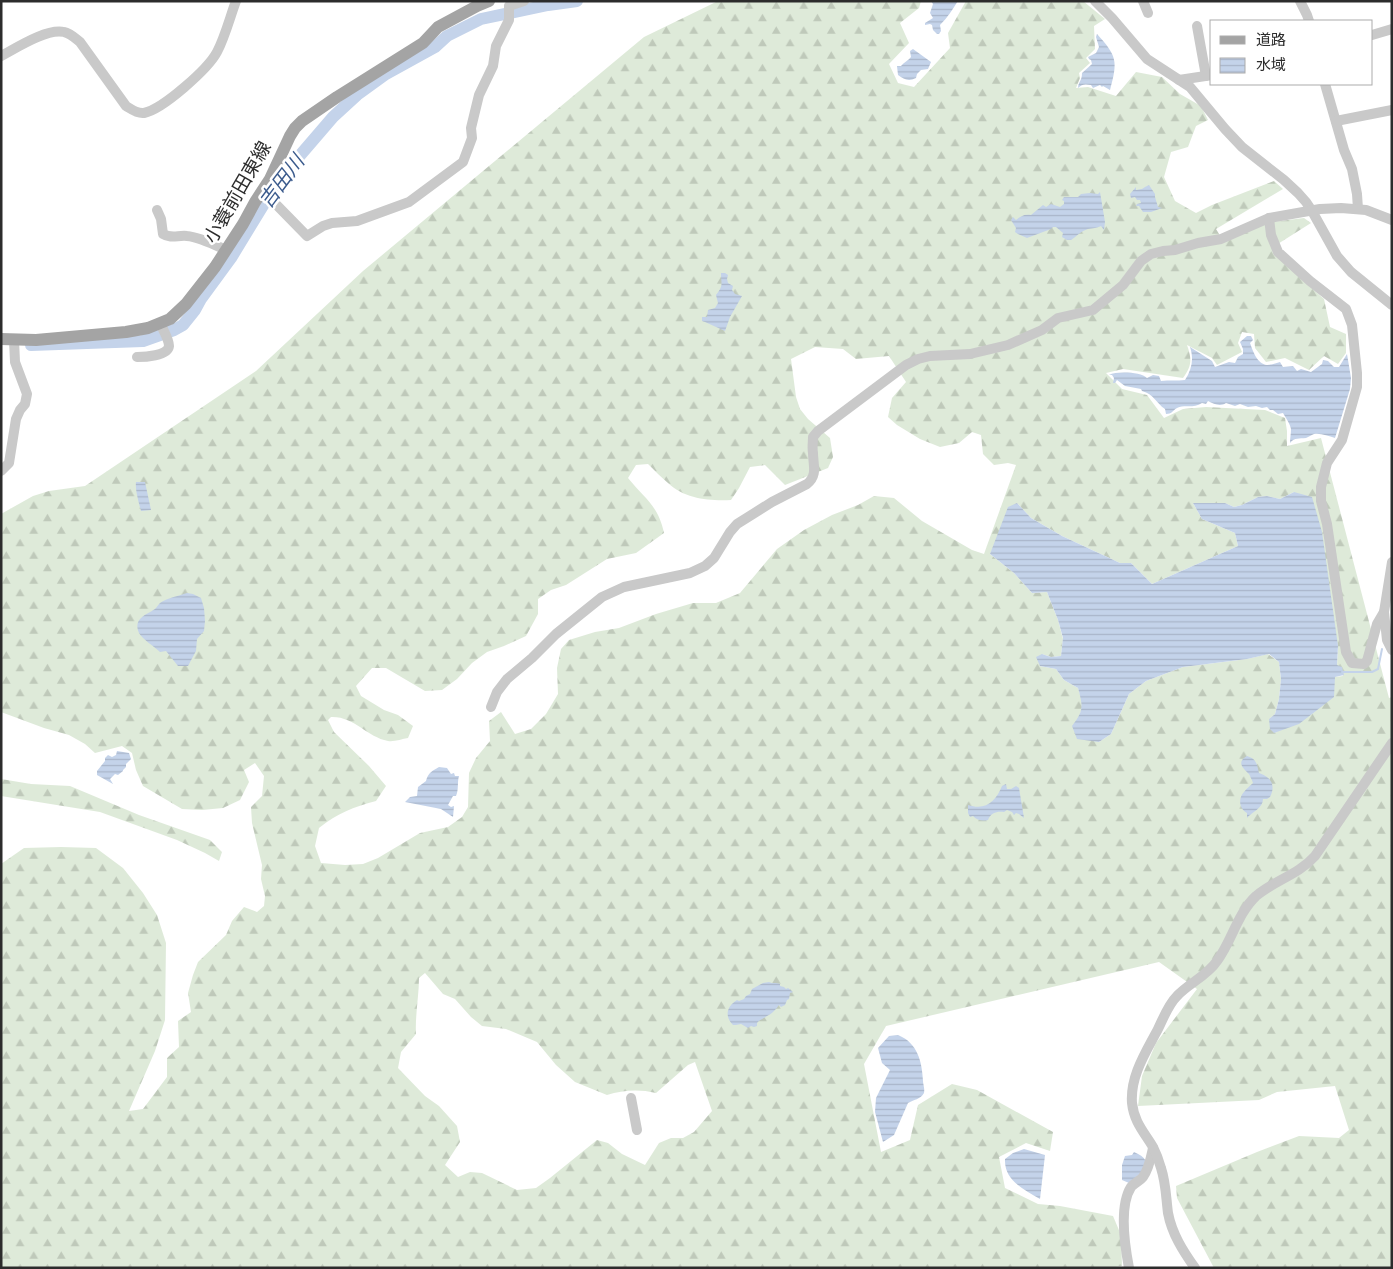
<svg xmlns="http://www.w3.org/2000/svg" width="1393" height="1269" font-family="Mulish,'Noto Sans JP',sans-serif">
<style>
.forest{fill:url(#forest-firs);fill-rule:evenodd}
.water{fill:url(#water-rules)}
.lines{fill:none;stroke-linecap:round;stroke-linejoin:round}
.stream{stroke:#c4d3ea;stroke-width:2}
.river{stroke:#c4d3ea;stroke-width:12}
.minor{stroke:#c9c9c9;stroke-width:10}
.major{stroke:#a4a4a4;stroke-width:12}
.labels{text-anchor:middle;dominant-baseline:central;stroke-width:5;stroke-linejoin:round;paint-order:stroke}
.street-label{font-size:19px;fill:#2c2c2c;stroke:#fff}
.water-label{font-size:20px;font-style:italic;fill:#3b5b8d;stroke:#fff}
</style>
<defs>
<pattern id="forest-firs" width="22" height="20" patternUnits="userSpaceOnUse" patternTransform="scale(1.25)"><rect width="22" height="20" fill="#deead9"/><path d="M5 1l3.5 6h-7zM16 11l3.5 6h-7z" fill="#bfc9ba"/></pattern>
<pattern id="water-rules" width="6" height="5" patternUnits="userSpaceOnUse" patternTransform="scale(1.25)"><rect width="6" height="5" fill="#c4d3ea"/><path d="M0 2.5h6" fill="none" stroke="#a9b5c9"/></pattern>
</defs>
<rect width="100%" height="100%" fill="#fff"/>
<g class="forest">
<path d="M718,1H921L919,8L900,23L909,43L889,64L898,83L914,87L950,48L948,33L966,1H1083L1105,19L1094,26L1095,49L1086,58L1090,63L1079,73L1080,78L1076,88L1088,87L1116,96L1136,72L1162,77L1180,94L1201,106L1208,120L1196,126L1188,147L1171,152L1164,177L1175,201L1196,213L1212,205L1274,181L1283,189L1216,229L1224,242L1263,223L1304,218L1311,223L1273,247L1296,274L1324,299L1330,327L1346,334V353L1338,364L1324,356L1309,370L1285,358L1266,362L1255,348L1254,334L1242,332L1238,343L1242,352L1217,365L1212,358L1187,345C1192,359 1192,366 1183,378L1123,369L1106,373L1122,389L1147,395L1164,418L1183,409L1206,407L1265,410L1285,418L1287,431V446L1321,438L1389,698L1392,697V1268H1214L1177,1198L1176,1186L1257,1152L1299,1136L1339,1138L1349,1130L1335,1086L1277,1092L1259,1100L1138,1106L1142,1076L1156,1043L1197,989L1159,962L886,1026L864,1064L881,1152L910,1140L918,1105L952,1084L977,1090L1053,1132L1050,1151L1026,1143L999,1157L1005,1188L1038,1204L1060,1206L1113,1216L1121,1235L1122,1266L1109,1268H1V864L24,848L61,847L96,848L123,868L143,893L157,915L166,943L165,1020L155,1051L129,1111L143,1109L167,1077V1058L179,1047L178,1021L191,1012L188,993L193,975L198,962L226,935L232,921L244,907L257,912L264,906L265,896L261,879L262,865L252,823L251,807L262,796L264,776L255,763L244,770L249,782L240,800L223,808L202,810L182,809L143,786L136,770L132,753L122,746L95,753L85,744L69,735L44,728L1,712V514L33,496L49,491L85,486L256,371L363,271L644,37ZM815,347L843,349L856,359L889,356L906,382L892,398L888,417L897,425L920,439L940,447L959,443L972,432L981,435L983,454L994,465L1008,463L1016,465L984,554L972,550L922,521L894,498L874,496L858,505L832,515L804,530L777,549L740,593L716,603H693L656,614L619,628L595,632L569,640L561,649L557,668L558,694L546,714L531,729L515,734L501,712L489,721L490,741L476,758L469,773L468,807L462,817L448,827L420,833L378,858L363,864L345,865L321,863L315,846L319,828C338,813 353,807 376,801L386,786L369,766L334,732L328,720L331,717C354,716 367,737 388,741C394,742 402,739 408,738L413,726L398,715L384,710L361,696L356,686L372,668H386L425,691L442,690L457,679L472,663L487,652L504,646L526,636L538,614V599L551,590L566,585L607,559L636,553L664,533C658,505 645,499 628,478L636,465L648,464C655,471 661,477 668,483C685,499 709,501 731,500L739,488L750,467L765,465L785,485L828,468L833,457L830,438L808,419L800,409L796,397L791,359ZM1294,492L1338,646L1337,666L1343,676L1335,677L1269,719L1275,714L1279,699L1281,679L1279,662L1268,654L1247,659L1183,667L1146,681L1129,694L1111,734L1099,742L1080,715L1083,703L1078,688L1064,680L1056,669L1040,666L1042,654L1051,657L1061,656L1063,639L1058,620L1047,592L1032,593L1014,573L990,554L1017,503L1031,518L1062,536L1120,563H1131L1152,584L1238,546L1235,533L1202,519L1193,503H1225L1234,507L1242,505L1258,497L1267,496L1280,499ZM425,973L443,994L455,999L471,1017L482,1026L506,1029L537,1042L556,1065L575,1082L607,1095C623,1090 639,1089 656,1093L688,1065L695,1062L712,1111L694,1132L683,1138H671L659,1143L645,1165L622,1154L608,1143L597,1140L550,1178L536,1188L517,1190L482,1173L470,1172L458,1177L445,1165L460,1142L457,1126L439,1106L425,1096L398,1068L401,1052L416,1034C415,1015 419,996 419,978Z"/>
<path d="M1,779L31,784L70,786L139,815L210,840L222,852L219,861L205,853L177,840L100,812L1,796Z"/>
</g>
<g class="water">
<path d="M931,1H958C952,10 948,17 940,25L941,31L939,34H937L933,30L932,25L930,24L925,25V23L933,18L930,13L933,4Z"/>
<path d="M1097,34C1117,56 1118,61 1110,90L1103,86L1102,87L1100,85L1093,88L1091,85C1085,84 1082,84 1078,88C1078,82 1082,81 1082,73L1092,64L1091,60L1089,59L1088,57L1096,53L1099,47L1096,37Z"/>
<path d="M913,49L931,62L928,69L921,70L917,74L916,78C908,82 904,79 898,75L897,66H901C904,62 908,61 911,57L910,51Z"/>
<path d="M1149,185L1155,194V197L1158,207L1162,208L1151,212H1143L1139,206H1136L1137,204L1141,203L1140,200H1137L1135,197L1131,198L1130,194L1136,187V190L1142,189L1145,187Z"/>
<path d="M1100,192L1105,222L1104,230L1101,226C1097,228 1093,228 1088,229C1081,231 1077,236 1071,240H1067L1062,237L1063,233L1056,227H1053L1051,229L1027,238L1018,234L1015,232L1016,228L1011,220L1013,217L1016,220C1021,216 1024,214 1031,215L1043,205L1046,207L1051,204L1060,207L1064,204V201L1062,200L1064,197H1078L1081,194L1090,193L1098,194Z"/>
<path d="M721,273H725L728,275L727,279L728,283L733,286L732,290L735,294L742,296L730,317L725,331L705,322L702,321V317H707L708,310L715,308L718,303L716,295C724,285 721,284 721,273Z"/>
<path d="M1247,336H1251L1253,340L1250,343C1253,351 1257,364 1267,365C1271,365 1276,363 1280,362L1283,367L1293,366L1297,371L1301,369L1311,372L1322,364L1323,360L1328,361L1334,367H1339L1347,354L1351,378L1350,389L1335,438C1328,436 1321,433 1314,434C1311,435 1309,437 1306,438C1299,439 1295,437 1290,443C1290,438 1291,434 1291,429C1290,424 1286,418 1283,413L1278,414L1273,410H1270L1267,407L1262,408L1256,406L1248,407L1240,404L1235,406L1226,403C1220,407 1214,404 1208,401L1206,404L1202,403C1193,409 1185,404 1177,408C1172,411 1172,414 1166,414L1165,409C1156,403 1154,394 1142,391L1141,389L1125,386L1117,380L1115,383H1113L1114,378L1112,375H1109C1117,371 1141,372 1147,378L1153,375L1159,376L1161,381C1169,380 1177,381 1185,380C1192,369 1194,359 1190,347L1212,361L1215,367L1229,362L1235,363L1238,357L1243,354V349L1240,342Z"/>
<path d="M136,482H145L151,510L141,511C139,503 135,490 136,482Z"/>
<path d="M1294,492L1312,497L1322,532L1338,646L1337,665L1342,667L1344,675L1335,677L1334,697L1299,724L1274,733L1270,729L1269,719L1275,714L1279,699L1281,679L1279,662L1269,654L1247,659L1183,667L1146,681L1129,694L1111,734L1099,742L1077,739L1072,726C1084,711 1083,706 1078,688L1064,680L1056,669L1040,666L1036,657L1042,654L1051,657L1061,656L1063,638L1058,620L1047,592L1032,593L1014,573L990,554L1008,507L1017,503L1031,518L1062,536L1120,563H1131L1152,584L1238,546L1235,533L1202,519L1193,503H1225L1234,507L1242,505L1258,497L1267,496L1280,499Z"/>
<path d="M187,593L193,594L201,598L204,608L205,621L204,631L197,639L196,651L188,666H178L166,651L160,652C155,647 142,639 139,633C133,618 146,615 155,609C157,607 158,605 160,603C167,598 178,596 187,593Z"/>
<path d="M117,751L129,753L131,759L126,764V767L123,770V771L118,775L115,774L110,779L113,784L97,775V771L105,761V758L108,755L112,757L116,755Z"/>
<path d="M1247,756C1257,759 1257,765 1259,773C1271,777 1276,785 1270,797L1267,799H1263C1263,808 1252,812 1247,818V813C1239,809 1238,798 1244,792C1247,788 1250,786 1253,783C1252,780 1250,776 1249,774C1243,768 1236,762 1247,756Z"/>
<path d="M439,767L447,768L451,774L454,773L455,776H459C457,783 459,789 456,796H453L448,805L451,807L454,806L453,817L441,809L405,802L410,797L417,796L418,787L426,781C428,773 432,771 439,767Z"/>
<path d="M1006,784L1007,789H1011L1016,786L1019,788L1024,818L1019,814L1016,813L1014,815L1012,812L1007,810L1004,812C998,811 991,812 988,820C982,821 978,821 973,816L970,817L968,813V805C986,811 996,801 1002,786Z"/>
<path d="M769,982C773,984 776,982 780,984V986L784,987L786,989L788,988L793,992L790,993L789,999L787,1000L785,1005L781,1007L779,1005C776,1009 772,1014 767,1016C763,1019 760,1019 757,1023V1026L754,1027L751,1026L748,1028L741,1024L736,1025H733C724,1016 727,1006 737,1000L739,1001L744,999L746,996L750,994L752,989L763,983Z"/>
<path d="M898,1035C918,1043 922,1062 923,1081C923,1084 925,1089 924,1093C921,1099 913,1100 908,1103L894,1135L883,1142L875,1112L876,1098L890,1070L882,1063L878,1048L889,1036Z"/>
<path d="M1024,1149L1045,1155L1040,1199C1024,1189 1004,1181 1005,1159L1013,1153Z"/>
<path d="M1134,1152C1158,1162 1141,1173 1129,1183L1122,1180V1165L1125,1156L1132,1155Z"/>
</g>
<g class="lines">
<path class="stream" d="M1342,672H1372L1378,669L1382,649"/>
<path class="river" d="M31,345L143,341L174,330L183,325L195,310L201,299L231,258L278,181L333,117L357,95L386,74L435,47L447,36L481,19L548,5L577,1"/>
<g class="minor">
<path d="M1095,1L1112,18L1147,59L1190,87L1225,129L1242,147L1284,180L1298,193L1306,202L1312,211L1337,256L1351,272L1392,305"/>
<path d="M1143,1L1148,13"/>
<path d="M1300,1L1307,15L1309,21"/>
<path d="M1197,26L1206,76"/>
<path d="M1372,35L1392,29"/>
<path d="M1,56C16,48 47,28 64,32C70,33 75,38 80,42L126,106C131,109 137,114 144,113C163,109 208,69 217,52C225,37 230,17 236,1"/>
<path d="M1179,80L1212,75"/>
<path d="M1325,84L1344,150L1352,169L1357,194L1358,209"/>
<path d="M1336,121L1392,110"/>
<path d="M262,190L307,236L323,226L332,223L357,221L409,202L463,162L472,138L471,128L479,95L493,66L496,46L509,20V6L524,1"/>
<path d="M157,210L161,219L163,234C171,239 178,235 187,236C199,237 215,245 226,250"/>
<path d="M1269,218L1271,235L1278,252L1310,281L1346,309L1352,325L1357,373V387L1342,440L1327,463L1321,487V501L1327,524L1346,652L1352,663L1364,664L1367,661L1377,624L1384,612"/>
<path d="M137,357C144,357 168,356 169,346C169,339 163,330 160,323"/>
<path d="M1,471L9,463L16,419L20,410L25,404L27,394L15,362L14,340"/>
<path d="M1392,562L1384,612L1387,640L1392,650"/>
<path d="M491,707L497,692L507,679L532,658L556,634L602,597L624,587L690,573L705,566L714,558L730,532L737,524L772,502L807,484C818,475 813,465 813,453C812,448 813,442 813,437L818,431L906,365L918,359L930,356L970,354L1008,345L1042,330L1058,318L1093,310L1123,285L1141,261L1151,254L1163,251L1175,250L1198,243L1221,239L1269,218L1320,209L1341,208L1366,210L1392,220"/>
<path d="M631,1098L637,1130"/>
<path d="M1129,1268C1125,1247 1119,1206 1131,1187C1134,1183 1140,1181 1143,1177C1149,1169 1151,1157 1153,1148"/>
<path d="M1195,1268C1183,1251 1172,1234 1168,1213C1166,1198 1166,1183 1161,1168C1159,1161 1156,1153 1153,1147C1144,1132 1134,1122 1132,1103C1130,1076 1146,1052 1158,1029C1164,1017 1168,1005 1177,996C1189,983 1207,976 1217,961C1232,941 1237,914 1256,896C1275,880 1298,875 1315,856L1392,743"/>
</g>
<path class="major" d="M1,339L36,340L126,332L148,328L170,319L186,304L215,267L243,224L255,202L270,179L290,136L295,128L302,121L337,97L423,43L438,27L477,6L489,1"/>
</g>
<g class="labels">
<g class="street-label">
<text transform="translate(237 192) rotate(-60)">小蓑前田東線</text>
</g>
<g class="water-label">
<text transform="translate(281 181) rotate(-53)">吉田川</text>
</g>
</g>
<rect width="1393" height="1269" fill="none" stroke="#2c2c2c" stroke-width="5"/>
<rect x="1210" y="20" width="162" height="65" fill="#ffffff" stroke="#ababab"/>
<rect x="1220" y="36" width="25" height="8" fill="#a4a4a4" stroke="#ababab"/>
<text x="1256" y="45" font-size="15" fill="#2c2c2c">道路</text>
<rect x="1220" y="58" width="25" height="15" fill="url(#water-rules)" stroke="#ababab"/>
<text x="1256" y="70" font-size="15" fill="#2c2c2c">水域</text>
</svg>
